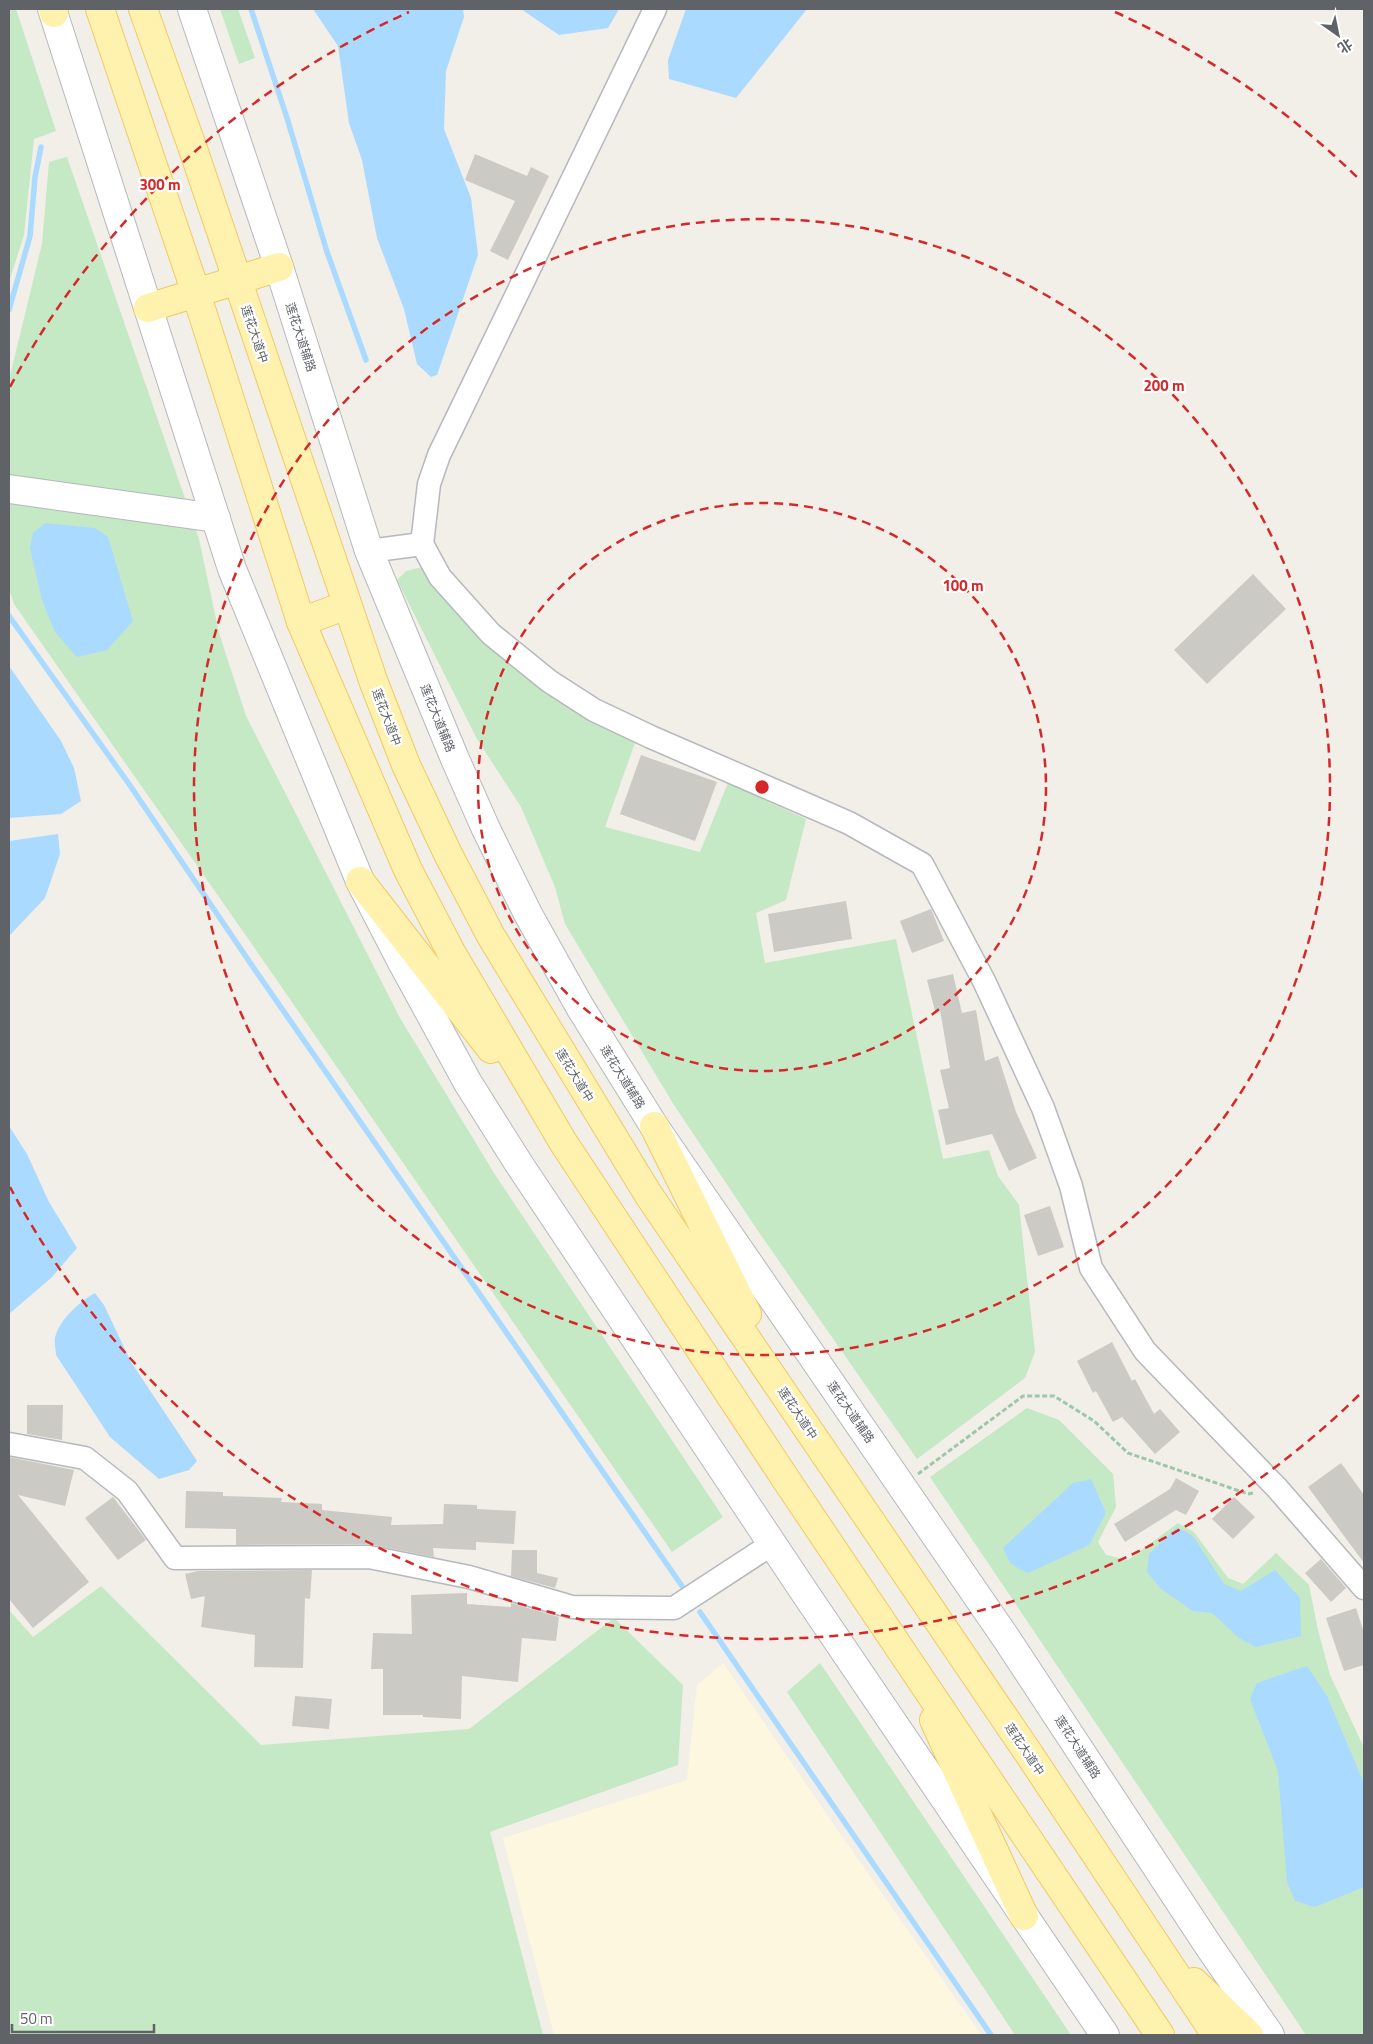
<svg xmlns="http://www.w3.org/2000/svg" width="1373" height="2044" font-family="'Titillium Web','Noto Sans SC',sans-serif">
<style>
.commercial{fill:#fef7e0}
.green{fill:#c5e8c5}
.water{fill:#aadaff}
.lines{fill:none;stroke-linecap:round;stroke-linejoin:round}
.stream{stroke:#aadaff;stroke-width:5.5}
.building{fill:#cccac5}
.minor-casing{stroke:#b5b8bc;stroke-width:25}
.tertiary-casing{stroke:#b5b8bc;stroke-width:30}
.primary-casing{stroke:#f2c960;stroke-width:30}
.path{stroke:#9cc7a9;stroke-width:3;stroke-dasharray:5 2.5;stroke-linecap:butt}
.minor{stroke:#fff;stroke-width:22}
.tertiary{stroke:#fff;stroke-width:28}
.primary{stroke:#fff2af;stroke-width:28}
.ring{fill:none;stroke:#d62828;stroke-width:2.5;stroke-dasharray:9 6}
.labels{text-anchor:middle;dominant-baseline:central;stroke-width:4.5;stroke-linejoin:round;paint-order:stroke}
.street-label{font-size:12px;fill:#5f6368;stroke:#fff}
.centre{fill:#d62828;stroke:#fff;stroke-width:2.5}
.ring-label{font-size:15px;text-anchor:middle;font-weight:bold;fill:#d62828;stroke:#fff;stroke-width:4.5;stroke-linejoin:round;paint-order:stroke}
</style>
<rect width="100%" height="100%" fill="#f1efe8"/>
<path class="commercial" d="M723,1663L834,1825L981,2035H554L503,1838L687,1780L697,1685Z"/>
<g class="green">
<path d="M9,9H16L56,131L34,139L24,235L9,282Z"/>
<path d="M220,9H238L255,58L239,64Z"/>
<path d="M67,157L199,539L219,633L246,716L400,1018L494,1173L723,1517L672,1552L247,937L14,604L9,589V380L42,244L49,162Z"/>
<path d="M423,567L636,740L605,827L700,852L728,783L806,819L786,900L756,913L765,963L896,939L943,1159L989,1150L998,1176L1019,1205L1035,1352L1025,1378L917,1459L760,1234L674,1105L565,924L555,887L521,807L477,739L397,580L406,571Z"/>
<path d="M1027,1408L1059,1420L1113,1474L1116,1507L1098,1542L1106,1555L1128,1560L1178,1523L1194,1532L1228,1578L1243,1584L1276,1553L1309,1585L1318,1630L1330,1675L1364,1748V2035H1306L930,1477Z"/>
<path d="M101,1586L261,1745L469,1729L614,1618L683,1685L678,1765L490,1832L543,2035H9V1610L33,1637Z"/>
<path d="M820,1663L1071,2035H1015L787,1692Z"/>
</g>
<g class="water">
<path d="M313,9H463L464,17L446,71L444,129L471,198L478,255L437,375L431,377L417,364L404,309L377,238L362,160L349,123L338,46Z"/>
<path d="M521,9H619L608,28L559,35Z"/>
<path d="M686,9H807L736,98L669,79L668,60Z"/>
<path d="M45,523L95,528L108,537L133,621L107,650L77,657L55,632L42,600L30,548L33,533Z"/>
<path d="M9,666L61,741L74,768L81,801L61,814L9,818Z"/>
<path d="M58,834L60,854L45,898L9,936V841Z"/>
<path d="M9,1126L27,1154L49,1202L77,1248L51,1278L9,1314Z"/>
<path d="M95,1293L104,1305L131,1362L197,1461L189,1470L159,1479L110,1437L56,1355C56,1350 54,1343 55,1338C59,1320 79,1302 95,1293Z"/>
<path d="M1091,1479L1106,1513L1089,1545L1028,1573L1011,1564L1003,1548L1073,1483Z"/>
<path d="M1177,1527L1193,1536L1224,1584L1241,1591L1275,1570L1300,1598L1301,1636L1256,1647L1239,1638L1212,1613L1193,1611L1161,1589L1147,1572L1149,1554Z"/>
<path d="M1307,1666L1327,1696L1363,1781L1364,1788V1887L1315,1907L1295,1901L1287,1882L1278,1771L1250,1699L1257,1683Z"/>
</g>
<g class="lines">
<g class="stream">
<path d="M251,9L287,118L327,252L366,360"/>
<path d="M9,310L30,236L35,177L41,147"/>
<path d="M9,616L129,784L253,967L682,1586"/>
<path d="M700,1612L991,2035"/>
</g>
</g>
<g class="building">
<path d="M475,154L527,176L531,167L549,176L508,260L490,251L515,201L465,180Z"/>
<path d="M1253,574L1286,609L1207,684L1174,650Z"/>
<path d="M641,755L717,782L695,841L620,814Z"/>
<path d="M846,901L852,939L774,952L768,914Z"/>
<path d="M931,909L944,941L912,953L900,921Z"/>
<path d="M953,974L962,1013L976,1010L985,1061L998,1056L1016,1112L1037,1158L1009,1171L992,1134L946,1145L938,1110L949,1108L940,1070L950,1068L940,1010L935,1011L927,980Z"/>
<path d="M1050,1206L1064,1247L1038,1256L1024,1215Z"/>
<path d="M1112,1342L1132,1381L1135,1379L1154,1414L1160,1409L1180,1432L1155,1454L1122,1417L1113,1422L1096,1391L1093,1393L1077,1361Z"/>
<path d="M27,1405H63L62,1440L27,1434Z"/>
<path d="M9,1457L74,1470L65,1506L18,1495L89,1582L33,1628L9,1599Z"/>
<path d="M1341,1463L1364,1495V1563L1308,1487Z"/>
<path d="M1176,1478L1199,1491L1186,1515L1176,1510L1125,1542L1114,1524L1170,1489Z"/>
<path d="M186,1491L223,1492V1496L282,1498L281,1502L322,1504V1510L392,1517L391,1525L443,1524L444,1504L477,1505V1509L516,1511L514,1544L476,1542V1550L433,1548L434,1557L369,1544L236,1545V1529L185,1528Z"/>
<path d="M113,1497L146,1540L118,1560L85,1518Z"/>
<path d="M1234,1497L1255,1517L1233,1539L1212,1519Z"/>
<path d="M512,1550H537V1573L558,1578L555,1588L511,1576Z"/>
<path d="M1321,1559L1346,1588L1331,1602L1305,1573Z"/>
<path d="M312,1570L310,1599L305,1598L303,1668L254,1667L255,1635L201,1627L205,1596L191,1599L185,1574L198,1571Z"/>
<path d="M467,1593V1604L511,1607V1603L559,1617L556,1641L522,1638L518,1682L462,1676L461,1719L423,1717V1715H383V1669H371L373,1633L412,1634L411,1595Z"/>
<path d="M1356,1608L1364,1633V1665L1344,1671L1326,1618Z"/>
<path d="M295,1696L332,1699L329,1729L292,1726Z"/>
</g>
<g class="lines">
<g class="minor-casing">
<g id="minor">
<path d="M422,544L429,484L439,455L655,9"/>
<path d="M369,551L422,544L440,577L491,634L549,681L594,710L651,737L849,823L922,864L984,981L1043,1108L1071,1186L1091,1268L1145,1351L1277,1488L1364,1588"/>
<path d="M9,1444L85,1458L127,1491L175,1558L369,1557L469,1577L572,1607L674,1608L772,1544"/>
</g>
</g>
<g class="tertiary-casing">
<g id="tertiary">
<path d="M52,9L232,569L360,881L403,964L468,1083L519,1164L803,1590L1105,2035"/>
<path d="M192,9L279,267L369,551L455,759L486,829L528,914L580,1007L654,1126L1006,1638L1208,1945L1270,2035"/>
<path d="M9,489L216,518"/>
</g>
</g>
<g class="primary-casing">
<g id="primary">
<path d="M53,9L54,13"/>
<path d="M100,9L196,293L301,622L408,870L451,952L563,1142L789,1484L1160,2035"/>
<path d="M143,9L193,149L374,683L406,765L448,854L491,936L648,1194L1027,1751L1216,2035"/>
<path d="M148,308L279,267"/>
<path d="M301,622L347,605"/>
<path d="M360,881L491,1049"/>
<path d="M654,1126L747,1314"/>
<path d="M934,1720L1024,1916"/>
<path d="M1194,1982L1249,2035"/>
</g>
</g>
<path class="path" d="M918,1474L1023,1396H1054L1094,1421L1128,1453L1225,1486L1248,1494L1253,1493"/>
<use href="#minor" class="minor"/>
<use href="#tertiary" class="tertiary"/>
<use href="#primary" class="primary"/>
</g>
<g class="ring">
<circle cx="762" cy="787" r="284"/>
<circle cx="762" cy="787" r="568"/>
<path d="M1359 1395A852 852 0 0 1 10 1187M10 387A852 852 0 0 1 409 12M1115 12A852 852 0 0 1 1359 179"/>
</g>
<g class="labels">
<g class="street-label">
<text transform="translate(255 334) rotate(71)">莲花大道中</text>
<text transform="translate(301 337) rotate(72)">莲花大道辅路</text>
<text transform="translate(387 717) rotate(69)">莲花大道中</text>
<text transform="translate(438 718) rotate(68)">莲花大道辅路</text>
<text transform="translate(575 1075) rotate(58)">莲花大道中</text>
<text transform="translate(623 1077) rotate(58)">莲花大道辅路</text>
<text transform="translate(851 1412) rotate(55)">莲花大道辅路</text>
<text transform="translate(798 1413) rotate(56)">莲花大道中</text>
<text transform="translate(1078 1747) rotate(57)">莲花大道辅路</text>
<text transform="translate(1025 1749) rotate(56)">莲花大道中</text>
</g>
</g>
<circle cx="762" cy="787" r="8" class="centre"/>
<g class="ring-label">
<text x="160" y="190">300 m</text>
<text x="1164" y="391">200 m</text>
<text x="963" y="591">100 m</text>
</g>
<rect width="1373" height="2044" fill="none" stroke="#5f6368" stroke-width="20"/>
<g transform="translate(1338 35) rotate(147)" stroke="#ffffff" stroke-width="4" paint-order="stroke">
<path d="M0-4L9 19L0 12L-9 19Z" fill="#5f6368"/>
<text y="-8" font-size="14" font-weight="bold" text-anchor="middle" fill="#5f6368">北</text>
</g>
<path d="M12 2024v8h142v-8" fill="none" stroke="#5f6368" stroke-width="2.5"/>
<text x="20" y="2024" font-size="15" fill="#5f6368" stroke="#ffffff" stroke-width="4" paint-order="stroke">50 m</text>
</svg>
